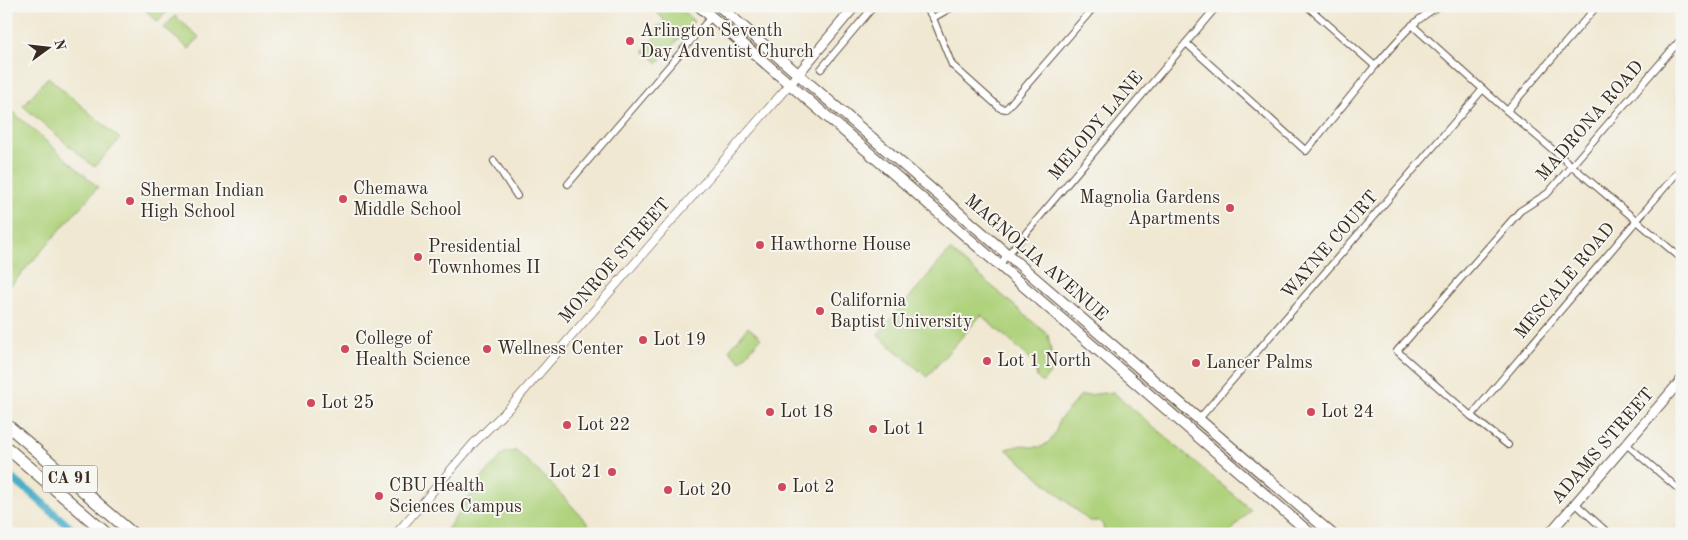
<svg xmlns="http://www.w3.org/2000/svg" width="1688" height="540" font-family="'Old Standard TT',serif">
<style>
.green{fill:#afd27b;stroke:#757e4c}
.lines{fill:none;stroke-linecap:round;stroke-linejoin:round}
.canal{stroke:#49aec8;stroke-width:8}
.minor-casing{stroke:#564639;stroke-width:8}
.tertiary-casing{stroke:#564639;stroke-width:9}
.secondary-casing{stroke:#564639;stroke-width:11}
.primary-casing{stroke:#564639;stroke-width:12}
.motorway-casing{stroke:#564639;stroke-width:13}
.minor{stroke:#fff;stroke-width:6}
.tertiary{stroke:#fff;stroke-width:8}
.secondary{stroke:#fff;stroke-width:9}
.primary{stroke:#fff;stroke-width:10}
.motorway{stroke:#fff;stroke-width:11}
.poi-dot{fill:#d1495b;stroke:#f6f6f2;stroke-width:2}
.labels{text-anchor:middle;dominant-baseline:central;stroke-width:4;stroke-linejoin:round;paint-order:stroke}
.shield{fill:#f6f6f2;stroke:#73675e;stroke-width:1}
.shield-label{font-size:16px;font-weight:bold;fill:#3b2a1e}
.poi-label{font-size:18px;fill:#3b2a1e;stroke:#f6f6f2;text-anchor:start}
.street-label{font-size:18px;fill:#3b2a1e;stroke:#f6f6f2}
</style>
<rect width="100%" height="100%" fill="#f6f6f2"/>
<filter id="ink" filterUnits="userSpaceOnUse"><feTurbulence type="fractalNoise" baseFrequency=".02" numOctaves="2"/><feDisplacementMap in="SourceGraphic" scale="10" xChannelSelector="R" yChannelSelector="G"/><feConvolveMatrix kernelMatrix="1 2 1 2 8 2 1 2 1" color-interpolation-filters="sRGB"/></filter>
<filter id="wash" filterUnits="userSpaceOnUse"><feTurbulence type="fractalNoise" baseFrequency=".0096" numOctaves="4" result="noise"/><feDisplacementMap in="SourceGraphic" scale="20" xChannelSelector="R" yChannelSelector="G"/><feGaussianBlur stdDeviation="1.12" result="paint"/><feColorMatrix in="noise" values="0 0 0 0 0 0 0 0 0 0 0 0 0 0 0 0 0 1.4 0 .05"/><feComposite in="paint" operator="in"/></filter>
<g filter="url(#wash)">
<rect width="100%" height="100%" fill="#f0e8d2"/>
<g class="green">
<path d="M141,6H164L168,10L158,22Z"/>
<path d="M646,6H678L694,21L658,63L644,51L658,33L655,29L658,25L660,27L664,21C661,14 652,9 646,6Z"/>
<path d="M175,16L199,37L189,49L164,28Z"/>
<path d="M48,77L120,139L94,167L23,106Z"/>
<path d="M13,112L98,187L6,291V120Z"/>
<path d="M950,250L1048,335L1054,368L1042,383L1037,377L1034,362L981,315L927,377L877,335Z"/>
<path d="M748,327L761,338L741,361L729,350Z"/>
<path d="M1113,392L1250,509L1229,534H1106L1104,531L1103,525L1099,521H1089L1006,449L1022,445L1029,447H1042L1051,440L1056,431L1059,420L1080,396Z"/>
<path d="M516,451C544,475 570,503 594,531L592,534H444L473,492L471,490L505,452Z"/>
</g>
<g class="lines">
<path class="canal" d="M6,475L30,492L77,534"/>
</g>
</g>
<g filter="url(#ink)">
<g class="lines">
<g class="minor-casing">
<g id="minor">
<path d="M925,6L933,18L952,65L1000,108L1006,109L1095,6"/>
<path d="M1307,6L1375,66C1395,44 1413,19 1440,6"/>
<path d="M933,18L954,6"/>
<path d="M1412,25L1507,111L1682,259"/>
<path d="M1186,43L1306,151L1375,66"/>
<path d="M821,69L874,6"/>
<path d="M1507,111L1597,6"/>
<path d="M494,161L517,196"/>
<path d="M568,184L711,17"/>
<path d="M999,265L1217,6"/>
<path d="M1471,416L1682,167"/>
<path d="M1199,419L1483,89"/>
<path d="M1626,444L1682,492"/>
<path d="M1508,445L1471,416L1397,351L1520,211L1548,193L1682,38"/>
<path d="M1575,503L1609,534"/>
</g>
</g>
<g class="tertiary-casing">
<path id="tertiary" d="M396,534L473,444L511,406L789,85"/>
</g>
<g class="secondary-casing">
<g id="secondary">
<path d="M789,85L855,6"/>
<path d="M1549,534L1682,379"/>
</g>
</g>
<g class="primary-casing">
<g id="primary">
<path d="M699,6L1311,534"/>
<path d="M719,6L1332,534"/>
</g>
</g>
<g class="motorway-casing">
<g id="motorway">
<path d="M6,424L133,534"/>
<path d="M6,447L107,534"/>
</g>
</g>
<use href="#minor" class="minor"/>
<use href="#tertiary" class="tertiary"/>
<use href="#secondary" class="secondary"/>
<use href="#primary" class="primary"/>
<use href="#motorway" class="motorway"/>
</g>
</g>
<g class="poi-dot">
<circle cx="630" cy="41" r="5"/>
<circle cx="343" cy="199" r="5"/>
<circle cx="130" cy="201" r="5"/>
<circle cx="1230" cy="208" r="5"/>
<circle cx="760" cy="245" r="5"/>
<circle cx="418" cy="257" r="5"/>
<circle cx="820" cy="311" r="5"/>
<circle cx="643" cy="340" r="5"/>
<circle cx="345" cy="349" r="5"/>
<circle cx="487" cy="349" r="5"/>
<circle cx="987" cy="361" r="5"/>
<circle cx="1196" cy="363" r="5"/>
<circle cx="311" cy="403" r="5"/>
<circle cx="770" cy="412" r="5"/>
<circle cx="1311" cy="412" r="5"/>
<circle cx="567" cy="425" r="5"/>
<circle cx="873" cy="429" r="5"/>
<circle cx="612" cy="472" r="5"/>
<circle cx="782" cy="487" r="5"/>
<circle cx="668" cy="490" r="5"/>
<circle cx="379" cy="496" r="5"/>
</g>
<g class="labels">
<rect class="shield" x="42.5" y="465.5" width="55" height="27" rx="4"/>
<g class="shield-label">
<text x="70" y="479">CA 91</text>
</g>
<g class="poi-label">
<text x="640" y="31">Arlington Seventh<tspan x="640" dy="21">Day Adventist Church</tspan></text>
<text x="353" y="189">Chemawa<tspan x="353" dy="21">Middle School</tspan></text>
<text x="140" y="191">Sherman Indian<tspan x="140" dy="21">High School</tspan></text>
<text x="1220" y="198" text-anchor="end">Magnolia Gardens<tspan x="1220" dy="21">Apartments</tspan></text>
<text x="770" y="245">Hawthorne House</text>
<text x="428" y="247">Presidential<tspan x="428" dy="21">Townhomes II</tspan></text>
<text x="830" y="301">California<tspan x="830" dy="21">Baptist University</tspan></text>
<text x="355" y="339">College of<tspan x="355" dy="21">Health Science</tspan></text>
<text x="653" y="340">Lot 19</text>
<text x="497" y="349">Wellness Center</text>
<text x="997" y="361">Lot 1 North</text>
<text x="1206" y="363">Lancer Palms</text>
<text x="321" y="403">Lot 25</text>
<text x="780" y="412">Lot 18</text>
<text x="1321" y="412">Lot 24</text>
<text x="577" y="425">Lot 22</text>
<text x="883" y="429">Lot 1</text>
<text x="602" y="472" text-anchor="end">Lot 21</text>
<text x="389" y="486">CBU Health<tspan x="389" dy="21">Sciences Campus</tspan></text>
<text x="792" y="487">Lot 2</text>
<text x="678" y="490">Lot 20</text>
</g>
<g class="street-label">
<text transform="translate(1590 121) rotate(-49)">MADRONA ROAD</text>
<text transform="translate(1096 126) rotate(-50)">MELODY LANE</text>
<text transform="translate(1330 245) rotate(-49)">WAYNE COURT</text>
<text transform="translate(1036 258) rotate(41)">MAGNOLIA AVENUE</text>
<text transform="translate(615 261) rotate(-49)">MONROE STREET</text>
<text transform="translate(1565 281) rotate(-50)">MESCALE ROAD</text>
<text transform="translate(1603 446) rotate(-49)">ADAMS STREET</text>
</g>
</g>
<rect width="1688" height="540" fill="none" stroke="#f6f6f2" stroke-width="25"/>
<g transform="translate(48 48) rotate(75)" stroke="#f6f6f2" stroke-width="4" paint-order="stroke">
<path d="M0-4L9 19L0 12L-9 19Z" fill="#3b2a1e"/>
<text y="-8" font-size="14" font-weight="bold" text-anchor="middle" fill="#3b2a1e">N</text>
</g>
</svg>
